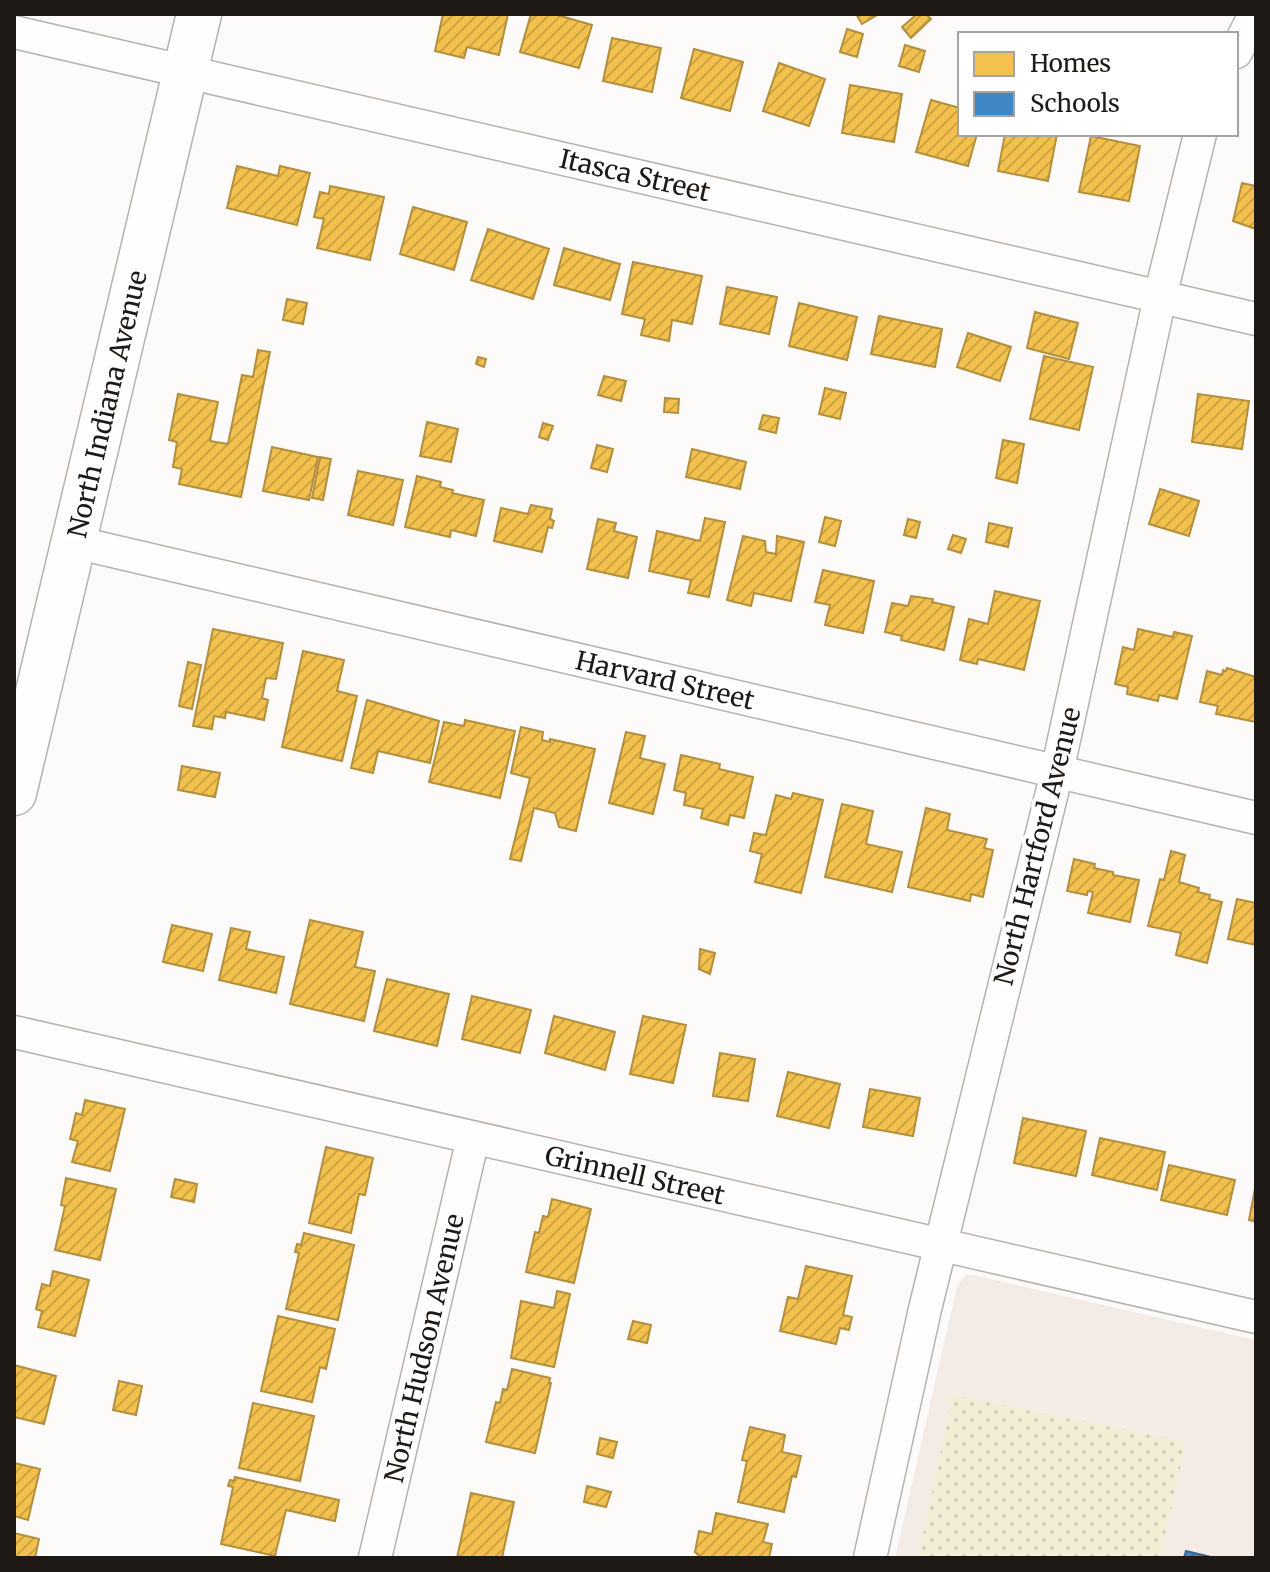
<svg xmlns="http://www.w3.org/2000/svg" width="1270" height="1572" font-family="Merriweather,serif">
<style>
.built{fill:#f5ebe5}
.grass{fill:url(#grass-dots)}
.homes{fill:url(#homes-hatch);stroke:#b38f3d;stroke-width:2}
.schools{fill:url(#schools-hatch);stroke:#356790;stroke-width:2}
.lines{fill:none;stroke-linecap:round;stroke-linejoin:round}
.street-casing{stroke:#b6b2af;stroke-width:35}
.secondary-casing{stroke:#b6b2af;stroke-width:47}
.street{stroke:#fffefe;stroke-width:32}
.secondary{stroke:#fffefe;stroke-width:44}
.labels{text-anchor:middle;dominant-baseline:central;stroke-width:8;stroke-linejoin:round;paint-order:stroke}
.street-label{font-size:26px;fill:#1f1915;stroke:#fff}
</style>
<defs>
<pattern id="grass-dots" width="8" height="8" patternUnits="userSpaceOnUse" patternTransform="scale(2)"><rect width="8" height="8" fill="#f3edd6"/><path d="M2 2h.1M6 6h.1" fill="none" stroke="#d0cbb7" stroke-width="1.8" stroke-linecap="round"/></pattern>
<pattern id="homes-hatch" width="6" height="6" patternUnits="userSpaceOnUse" patternTransform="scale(2)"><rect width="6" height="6" fill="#f2c14e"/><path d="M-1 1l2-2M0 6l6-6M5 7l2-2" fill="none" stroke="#cfa543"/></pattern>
<pattern id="schools-hatch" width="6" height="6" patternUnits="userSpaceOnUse" patternTransform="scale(2)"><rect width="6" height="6" fill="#3f88c5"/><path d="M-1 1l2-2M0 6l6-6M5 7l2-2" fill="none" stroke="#346e9f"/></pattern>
</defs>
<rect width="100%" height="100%" fill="#fdfbf9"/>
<path class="built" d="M966,1275H973L1256,1340V1558H895L957,1286Z"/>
<path class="grass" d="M953,1395L1186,1442L1160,1558H918Z"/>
<g class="homes">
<path d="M443,14H508L499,55L467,47L464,58L435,51Z"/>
<path d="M531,14H554L592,25L579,68L520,52Z"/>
<path d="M856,14H876L877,15L862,24Z"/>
<path d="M917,14H926L931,19L911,38L902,27Z"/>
<path d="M847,29L863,34L857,57L840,52Z"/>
<path d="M612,38L661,48L652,92L603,81Z"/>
<path d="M905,45L925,51L919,72L899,66Z"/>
<path d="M694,49L743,62L730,111L681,98Z"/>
<path d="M779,63L825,79L809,126L763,111Z"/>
<path d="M850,85L902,94L894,142L842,133Z"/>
<path d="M931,100L960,108V134H977L968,166L916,152Z"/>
<path d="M1005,134H1057L1048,181L998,171Z"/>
<path d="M1091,136L1140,146L1129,201L1079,192Z"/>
<path d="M237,166L278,176L280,166L310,173L297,225L227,208Z"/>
<path d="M1242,183L1256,186V229L1233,221Z"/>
<path d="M330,186L384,197L370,260L317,248L324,219L314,217L320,192L329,194Z"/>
<path d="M413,207L467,222L454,270L400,254Z"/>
<path d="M488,229L549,249L533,299L471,280Z"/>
<path d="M564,248L620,264L610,300L554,285Z"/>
<path d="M633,262L702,276L692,324L672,320L669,341L641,335L645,319L622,314Z"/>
<path d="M727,287L777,297L769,334L720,324Z"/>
<path d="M287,299L307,303L303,324L283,320Z"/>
<path d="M799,303L857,317L847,360L789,346Z"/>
<path d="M1035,312L1078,323L1069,359L1027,348Z"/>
<path d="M879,316L942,329L935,367L871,354Z"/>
<path d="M968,333L1011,347L1000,381L957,367Z"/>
<path d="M258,350L270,352L241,497L179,484L182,469L173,467L177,442L169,440L178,394L218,402L210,441L228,444L242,375L253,377Z"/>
<path d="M1044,356L1093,367L1079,430L1030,419Z"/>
<path d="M478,357L486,359L484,367L476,364Z"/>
<path d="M604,376L626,381L621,401L598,395Z"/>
<path d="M825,388L846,393L840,419L819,414Z"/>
<path d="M1198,394L1249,401L1242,449L1192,442Z"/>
<path d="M665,398L679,399L678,413L664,412Z"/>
<path d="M763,415L779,418L776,433L759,429Z"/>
<path d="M427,422L458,429L451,462L420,456Z"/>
<path d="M543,423L553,426L548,440L539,437Z"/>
<path d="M1003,440L1024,444L1017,483L996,478Z"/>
<path d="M597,445L613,449L607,472L591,468Z"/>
<path d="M272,447L318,457L309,500L263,491Z"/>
<path d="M692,449L746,462L740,489L686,477Z"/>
<path d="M320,457L331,459L323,500L312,498Z"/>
<path d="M358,471L403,480L393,525L348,515Z"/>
<path d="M417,476L441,482L440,487L453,490L452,493L484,500L476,536L451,530L450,537L405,527Z"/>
<path d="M1160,489L1199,501L1189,536L1149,524Z"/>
<path d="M531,505L552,509L550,519L554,521L552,528L548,527L542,552L494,541L501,508L528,514Z"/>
<path d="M825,517L841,521L835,546L819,542Z"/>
<path d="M705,518L725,522L709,597L688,593L691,580L649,571L657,531L700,541Z"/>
<path d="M598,519L616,523L614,531L637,537L628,578L587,569Z"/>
<path d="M908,519L920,522L916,538L904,535Z"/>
<path d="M989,523L1012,528L1008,547L986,542Z"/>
<path d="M953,535L966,539L961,553L948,549Z"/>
<path d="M743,536L765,541L766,552L776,554L777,536L804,542L791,601L754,593L751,606L727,600Z"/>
<path d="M823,570L874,581L863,633L825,625L830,605L815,602Z"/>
<path d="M995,591L1040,601L1024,670L978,659L977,664L960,660L969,619L988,624Z"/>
<path d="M911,596L933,599L932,602L954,607L944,650L901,640L902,636L885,632L892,603L908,606Z"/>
<path d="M213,629L283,643L276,679L266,678L262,698L268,700L264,720L226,712L225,718L214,716L212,729L193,726Z"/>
<path d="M1138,629L1173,637L1174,632L1192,636L1177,699L1159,695L1158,701L1127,694L1128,687L1115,684L1123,647L1134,650Z"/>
<path d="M303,651L344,660L337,691L357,696L342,761L282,747Z"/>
<path d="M188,662L201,665L192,709L179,706Z"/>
<path d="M1227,668L1256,677V722L1216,714L1218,706L1200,702L1207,671L1222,675L1223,670L1226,671Z"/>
<path d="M367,700L439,721L430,763L378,751L373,773L351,768Z"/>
<path d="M465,720L515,731L500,798L429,782L444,722L464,726Z"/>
<path d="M521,727L543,732L542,740L550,742V739L595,749L576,831L559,827L555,813L534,808L521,861L510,859L530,778L511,773Z"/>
<path d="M626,732L645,736L640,758L665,764L653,814L609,803Z"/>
<path d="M681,755L720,764L719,769L753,777L744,818L730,815L728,825L701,818L703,809L684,805L686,793L674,790Z"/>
<path d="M182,766L220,773L215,797L178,790Z"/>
<path d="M793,793L823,800L801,893L755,882L762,854L750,851L754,833L766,835L776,795L791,799Z"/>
<path d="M842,804L873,811L866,844L902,852L892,892L825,877Z"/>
<path d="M926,808L950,814L947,830L987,839L984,848L993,850L983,897L971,894L970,901L908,887Z"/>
<path d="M1171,851L1185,855L1179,882L1199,888L1198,892L1210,895L1209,899L1222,902L1207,963L1176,955L1181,933L1148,926L1160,879L1164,880Z"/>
<path d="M1074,859L1095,864L1094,868L1113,872V875L1139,880L1130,922L1088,913L1093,892L1088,891L1087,895L1067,891Z"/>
<path d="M1237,899L1256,903V945L1228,939Z"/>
<path d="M310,920L363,932L355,967L375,971L364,1021L290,1004Z"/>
<path d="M172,925L212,934L203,971L163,962Z"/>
<path d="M231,928L250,932L246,949L284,957L276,993L219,980Z"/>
<path d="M700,949L715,953L710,974L699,969Z"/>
<path d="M387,979L449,994L437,1046L374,1031Z"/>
<path d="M472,996L531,1010L520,1053L462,1039Z"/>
<path d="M554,1016L615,1032L605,1070L545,1053Z"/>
<path d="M643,1016L686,1025L673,1083L630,1074Z"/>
<path d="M720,1053L755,1059L748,1101L713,1096Z"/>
<path d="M788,1072L840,1084L829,1128L777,1116Z"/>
<path d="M870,1089L920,1098L913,1136L863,1127Z"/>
<path d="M85,1100L125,1109L110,1171L72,1162L78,1141L70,1139L76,1113L82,1115Z"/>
<path d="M1023,1118L1086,1131L1076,1176L1014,1163Z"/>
<path d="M1100,1138L1165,1152L1157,1190L1092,1175Z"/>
<path d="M326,1147L373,1158L365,1195L359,1194L351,1233L309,1223Z"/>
<path d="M1169,1165L1235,1180L1227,1215L1161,1200Z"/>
<path d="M66,1178L116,1189L100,1260L55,1250L65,1206L61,1205Z"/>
<path d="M175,1179L197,1184L194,1202L171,1197Z"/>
<path d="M1256,1183V1222L1249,1220Z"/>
<path d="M552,1199L591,1209L574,1283L526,1272L535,1232L539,1233L543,1216L548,1217Z"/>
<path d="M304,1233L354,1245L338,1320L286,1309L299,1253L295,1252L297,1244L301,1245Z"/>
<path d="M806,1266L852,1276L843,1315L852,1317L849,1330L840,1328L836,1344L780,1331L788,1297L798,1299Z"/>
<path d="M53,1271L89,1280L75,1336L38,1327L42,1311L36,1309L42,1284L50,1286Z"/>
<path d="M557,1291L570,1294L554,1367L511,1358L521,1301L554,1308Z"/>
<path d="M278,1316L335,1329L326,1369L320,1367L312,1402L261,1391Z"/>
<path d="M633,1321L651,1325L647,1343L628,1339Z"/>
<path d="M14,1365L56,1376L44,1424L14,1417Z"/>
<path d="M512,1369L550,1378L549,1383H551L535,1453L486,1442L496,1402L500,1403L503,1389L507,1390Z"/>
<path d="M119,1381L142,1386L136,1415L113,1410Z"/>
<path d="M253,1403L314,1416L300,1481L239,1468Z"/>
<path d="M750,1427L785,1435L782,1452L801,1456L796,1477L792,1476L784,1512L738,1502L747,1461L742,1460Z"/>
<path d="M600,1438L617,1442L613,1458L597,1454Z"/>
<path d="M14,1463L40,1469L28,1520L14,1516Z"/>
<path d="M235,1477L339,1500L335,1521L286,1510L275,1556L221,1544L233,1487L228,1486L230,1480L234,1481Z"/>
<path d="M587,1486L611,1492L606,1507L584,1502Z"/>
<path d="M471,1493L514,1502L502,1558H457Z"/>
<path d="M716,1513L768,1524L763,1542L772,1544L769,1558H702L695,1552L699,1531L712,1534Z"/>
<path d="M14,1533L39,1539L35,1558H14Z"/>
</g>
<path class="schools" d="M1186,1551L1215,1558H1184Z"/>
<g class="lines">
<g class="street-casing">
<g id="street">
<path d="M14,32L1256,319"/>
<path d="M1236,52L1255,14"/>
<path d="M74,542L1256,818"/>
<path d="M14,1032L1256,1317"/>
<path d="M375,1558L473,1138"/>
<path d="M870,1558L925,1309L1057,772L1160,297L1200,134"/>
</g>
</g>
<g class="secondary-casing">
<path id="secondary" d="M14,793L199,14"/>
</g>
<use href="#street" class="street"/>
<use href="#secondary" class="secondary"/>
</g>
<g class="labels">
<g class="street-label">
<text transform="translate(635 175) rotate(13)">Itasca Street</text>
<text transform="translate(107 404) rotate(-77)">North Indiana Avenue</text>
<text transform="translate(665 680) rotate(13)">Harvard Street</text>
<text transform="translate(1037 846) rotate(-76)">North Hartford Avenue</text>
<text transform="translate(635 1175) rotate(13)">Grinnell Street</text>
<text transform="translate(424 1348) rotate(-77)">North Hudson Avenue</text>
</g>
</g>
<rect width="1270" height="1572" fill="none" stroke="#1f1915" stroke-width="32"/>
<rect x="958" y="32" width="280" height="104" fill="#ffffff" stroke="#a5a3a1" stroke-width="2"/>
<rect x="974" y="52" width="40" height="24" fill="#f2c14e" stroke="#a5a3a1" stroke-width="2"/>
<text x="1030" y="72" font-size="24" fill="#1f1915">Homes</text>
<rect x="974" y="92" width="40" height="24" fill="#3f88c5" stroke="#a5a3a1" stroke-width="2"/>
<text x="1030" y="112" font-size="24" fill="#1f1915">Schools</text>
</svg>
